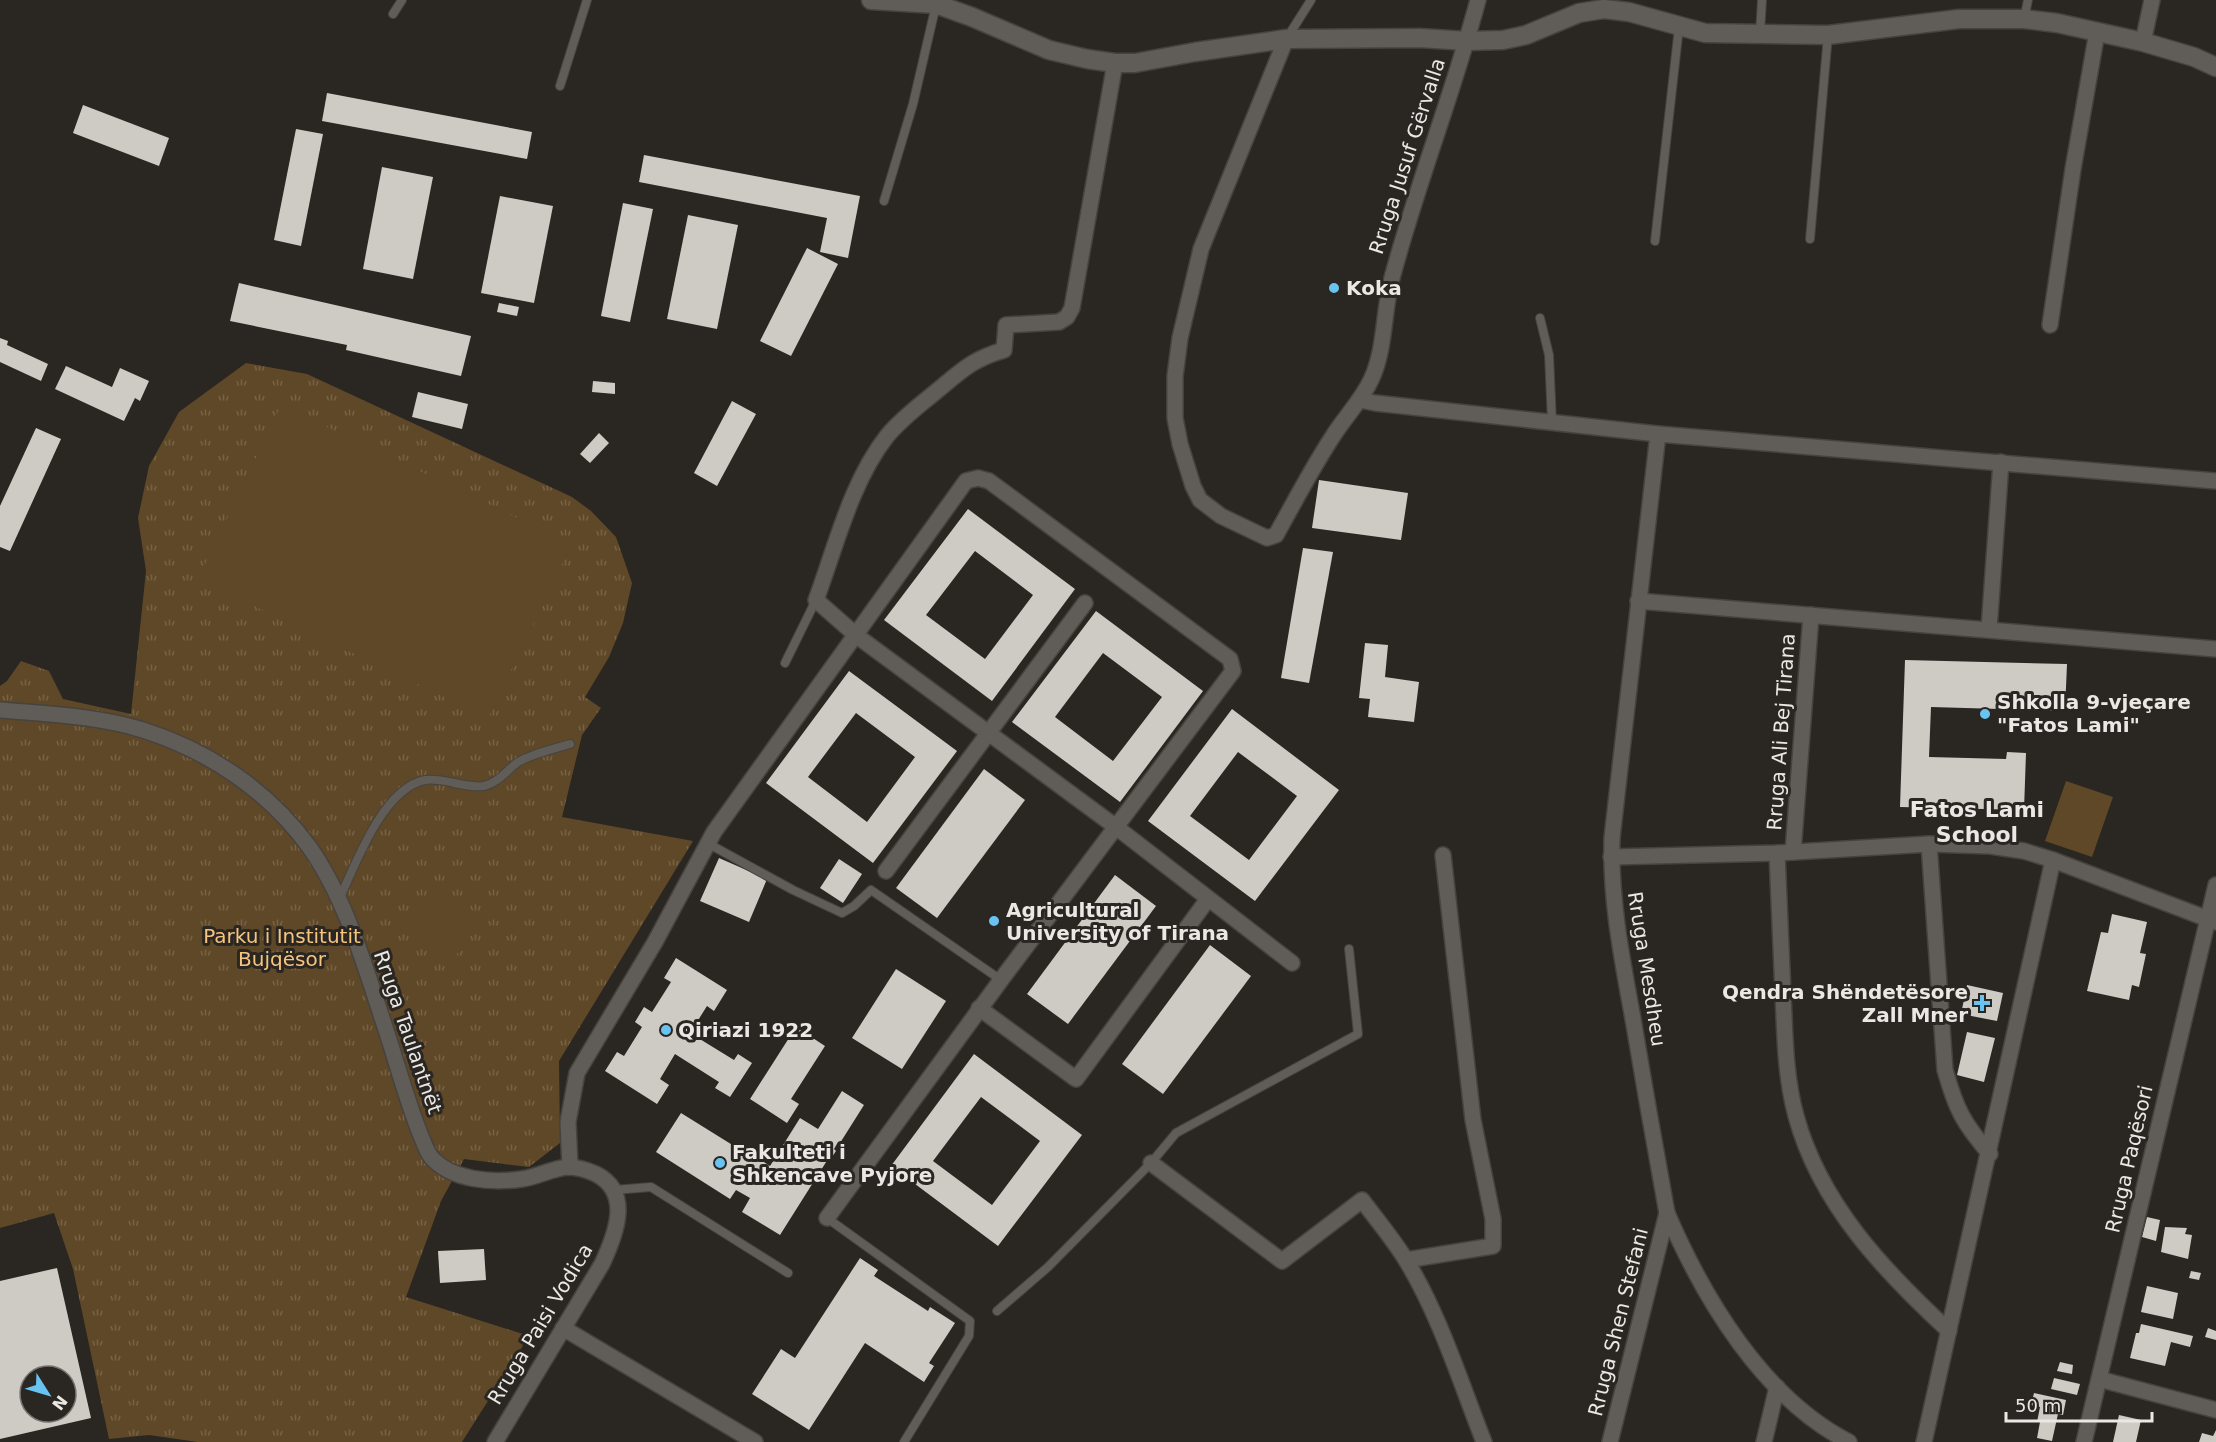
<svg xmlns="http://www.w3.org/2000/svg" width="2216" height="1442" font-family="'DejaVu Sans',sans-serif">
<style>
.park{fill:url(#park-tufts)}
.garden{fill:#5f4827}
.building{fill:#cecac4;fill-rule:evenodd}
.lines{fill:none;stroke-linecap:round;stroke-linejoin:round}
.lane-casing{stroke:#46433f;stroke-width:10}
.street-casing{stroke:#46433f;stroke-width:18}
.secondary-casing{stroke:#46433f;stroke-width:21}
.lane{stroke:#605c57;stroke-width:8}
.street{stroke:#605c57;stroke-width:15}
.secondary{stroke:#605c57;stroke-width:18}
.poi-dot{fill:#69c3f1;stroke:#2a2622;stroke-width:2}
.labels{text-anchor:middle;dominant-baseline:central;stroke-width:6;stroke-linejoin:round;paint-order:stroke}
.street-label{font-size:20px;fill:#eae8e5;stroke:#2a2622}
.poi-label{font-size:20px;font-weight:bold;fill:#eae8e5;stroke:#2a2622;text-anchor:start}
.park-label{font-size:20px;fill:#f6c47f;stroke:#2a2622}
.quarter-label{font-size:22px;font-weight:bold;fill:#eae8e5;stroke:#2a2622}
</style>
<defs>
<pattern id="park-tufts" width="24" height="20" patternUnits="userSpaceOnUse" patternTransform="scale(1.5)"><rect width="24" height="20" fill="#5f4827"/><path d="M3 7l-1-3M5 7V3M7 7l1-3M15 17l-1-3M17 17v-4M19 17l1-3" fill="none" stroke="#766246"/></pattern>
</defs>
<rect width="100%" height="100%" fill="#2a2622"/>
<path class="park" d="M246,363L307,374L572,497L591,511L616,537L632,583L623,623L609,657L585,697L601,708L582,735L562,817L693,841L559,1061L560,1143L529,1167L464,1159L441,1201L406,1297L529,1336L462,1442H198L149,1435L109,1439L73,1269L54,1213L0,1228V686L7,681L21,661L49,671L63,699L131,714L146,571L138,518L149,466L179,412Z"/>
<g class="garden">
<path d="M281,405L572,544L488,718L198,579Z"/>
<path d="M2066,781L2113,797L2092,857L2045,841Z"/>
<path d="M433,884L482,917L451,963L402,930Z"/>
</g>
<g class="building">
<path d="M327,93L532,132L527,159L322,121Z"/>
<path d="M83,105L169,138L159,166L73,133Z"/>
<path d="M296,129L323,134L301,246L274,240Z"/>
<path d="M644,155L860,196L848,258L820,252L827,218L639,182Z"/>
<path d="M382,167L433,177L413,279L363,269Z"/>
<path d="M500,196L553,206L534,303L481,293Z"/>
<path d="M623,203L653,209L630,322L601,316Z"/>
<path d="M688,215L738,225L717,329L667,319Z"/>
<path d="M807,248L838,264L791,356L760,341Z"/>
<path d="M239,283L471,336L461,376L346,350L347,345L230,321Z"/>
<path d="M499,303L519,307L517,316L497,312Z"/>
<path d="M0,338L8,341L7,345L48,364L41,381L0,362Z"/>
<path d="M66,366L112,387L120,368L149,381L140,401L135,398L124,421L55,389Z"/>
<path d="M593,381L615,383V394L592,392Z"/>
<path d="M418,392L468,404L462,429L412,417Z"/>
<path d="M732,401L756,414L717,486L694,473Z"/>
<path d="M36,428L61,439L10,551L0,547V506Z"/>
<path d="M599,433L609,443L590,463L580,454Z"/>
<path d="M1319,480L1408,493L1401,540L1312,528Z"/>
<path d="M968,509L1075,589L992,701L884,620ZM975,551L1033,595L985,659L926,615Z"/>
<path d="M1303,548L1333,552L1309,683L1281,678Z"/>
<path d="M1096,611L1203,691L1120,802L1012,722ZM1103,653L1162,697L1113,761L1055,717Z"/>
<path d="M1365,643L1388,645L1385,677L1419,682L1414,722L1368,717L1370,699L1359,698Z"/>
<path d="M1905,660L2067,664L2065,711L1931,707L1929,757L2006,759L2007,752L2026,753L2024,810L1900,807Z"/>
<path d="M849,671L957,751L873,863L766,783ZM856,713L915,757L867,822L808,777Z"/>
<path d="M1232,709L1339,790L1255,901L1148,821ZM1238,752L1297,796L1249,860L1190,816Z"/>
<path d="M984,769L1025,800L937,918L896,888Z"/>
<path d="M719,858L767,879L749,922L700,901Z"/>
<path d="M839,859L862,874L843,903L820,888Z"/>
<path d="M1115,875L1156,906L1068,1024L1027,994Z"/>
<path d="M2112,914L2147,922L2140,953L2146,954L2139,987L2132,985L2129,1000L2087,991L2101,932L2108,933Z"/>
<path d="M1210,945L1251,976L1163,1094L1122,1064Z"/>
<path d="M676,958L727,990L714,1011L707,1006L690,1033L734,1060L738,1054L752,1063L730,1097L715,1088L719,1082L675,1054L660,1079L669,1085L657,1104L605,1071L617,1052L624,1056L642,1027L635,1022L644,1007L652,1012L671,982L664,978Z"/>
<path d="M896,969L946,1001L902,1069L852,1038Z"/>
<path d="M1967,985L2003,993L1997,1021L1961,1014Z"/>
<path d="M796,1027L825,1046L791,1099L799,1104L787,1123L750,1099Z"/>
<path d="M1967,1032L1995,1038L1984,1082L1957,1075Z"/>
<path d="M974,1054L1082,1135L998,1246L891,1166ZM981,1097L1040,1141L992,1205L933,1161Z"/>
<path d="M842,1091L864,1105L840,1143L838,1142L834,1149L836,1151L830,1160L828,1159L780,1235L742,1212L750,1198L736,1190L730,1199L656,1152L681,1113L755,1159L756,1157L770,1166L800,1118L818,1129Z"/>
<path d="M2147,1217L2160,1220L2156,1241L2142,1237Z"/>
<path d="M2165,1227L2187,1228L2185,1234L2192,1235L2188,1259L2161,1252Z"/>
<path d="M484,1249L486,1280L440,1283L438,1251Z"/>
<path d="M860,1258L878,1270L874,1276L928,1311L930,1307L955,1323L929,1363L934,1366L924,1382L865,1343L809,1430L752,1394L781,1349L795,1358Z"/>
<path d="M57,1268L91,1418L0,1439V1281ZM30,1376H66V1412H30Z"/>
<path d="M2191,1271L2201,1273L2199,1280L2189,1278Z"/>
<path d="M2147,1286L2178,1293L2173,1319L2141,1312Z"/>
<path d="M2141,1324L2193,1336L2190,1347L2171,1342L2165,1366L2130,1358L2136,1333H2139Z"/>
<path d="M2208,1328L2216,1331V1340L2205,1337Z"/>
<path d="M2060,1362L2073,1365L2072,1374L2057,1371Z"/>
<path d="M2054,1378L2080,1384L2077,1395L2051,1389Z"/>
<path d="M2034,1393L2066,1400L2063,1415L2058,1414L2052,1441L2037,1438L2040,1422H2037L2040,1407L2031,1405Z"/>
<path d="M2119,1415L2141,1420L2136,1442H2113Z"/>
<path d="M2216,1430V1442H2199L2202,1433L2213,1436Z"/>
</g>
<g class="lines">
<g class="lane-casing">
<g id="lane">
<path d="M393,14L402,0"/>
<path d="M2024,19L2028,0"/>
<path d="M1760,33L1762,0"/>
<path d="M1287,38L1311,0"/>
<path d="M560,86L587,0"/>
<path d="M884,201L913,104L936,5"/>
<path d="M1810,239L1828,35"/>
<path d="M1655,241L1679,27"/>
<path d="M1540,318L1549,355L1552,422"/>
<path d="M785,663L816,600"/>
<path d="M709,844L793,890L842,913L854,906L871,890L1001,980"/>
<path d="M339,900C355,865 383,788 425,780C444,777 465,789 484,786C498,783 507,770 518,762C534,753 553,749 570,744"/>
<path d="M614,1190L651,1187L788,1273"/>
<path d="M827,1218L970,1321L969,1336L904,1442"/>
<path d="M997,1311L1048,1267L1151,1163L1176,1133L1358,1034L1349,949"/>
</g>
</g>
<g class="street-casing">
<g id="street">
<path d="M1286,39L1201,249L1180,338L1175,376V418L1180,444L1193,486L1200,500L1221,516L1267,538L1276,535C1295,501 1312,468 1333,436C1345,417 1361,401 1371,380C1386,348 1383,311 1392,278C1417,184 1453,94 1478,0"/>
<path d="M2143,42L2152,0"/>
<path d="M1115,63L1072,308L1067,317L1059,322L1006,325L1004,350C973,359 962,370 938,390C920,405 902,418 887,436C851,482 836,546 816,600L857,636L1116,827L1292,963"/>
<path d="M2050,325L2073,169L2097,32"/>
<path d="M1360,400L1375,403L1658,434L2216,481"/>
<path d="M1658,434L1612,838C1610,899 1622,959 1633,1019C1644,1084 1655,1148 1667,1213C1704,1299 1763,1398 1849,1442"/>
<path d="M1638,601L2216,649"/>
<path d="M1989,629L2001,462"/>
<path d="M0,710C47,714 98,716 143,730C209,751 269,791 310,848C345,898 364,963 383,1021C396,1059 406,1099 421,1136C424,1143 427,1152 431,1157C452,1181 493,1183 522,1179C538,1177 552,1168 568,1167C578,1167 587,1170 596,1174C633,1193 615,1236 602,1264L495,1442"/>
<path d="M1929,844L1945,1070C1956,1109 1963,1123 1990,1154"/>
<path d="M1793,852L1811,615"/>
<path d="M1777,853C1779,900 1781,947 1783,994C1785,1035 1785,1076 1796,1116C1820,1204 1884,1271 1949,1331"/>
<path d="M1611,857L1777,853L1929,844L1990,846L2024,851L2053,860L2216,922"/>
<path d="M886,871L1085,603"/>
<path d="M979,1008L1076,1079L1208,899"/>
<path d="M1151,1163L1282,1261L1362,1200C1377,1220 1393,1239 1406,1260C1440,1316 1460,1381 1484,1442"/>
<path d="M570,1167L568,1122L577,1073L655,942L714,832L966,481L978,478L989,481L1230,659L1233,671L1001,980L827,1218"/>
<path d="M1406,1260L1493,1246V1219L1473,1120L1443,855"/>
<path d="M563,1328L755,1442"/>
<path d="M2099,1379L2216,1410"/>
<path d="M1610,1442L1667,1213"/>
<path d="M1764,1442L1777,1387"/>
<path d="M1924,1442L2053,860"/>
<path d="M2084,1442L2216,885"/>
</g>
</g>
<g class="secondary-casing">
<path id="secondary" d="M871,0L936,4L972,17L1049,50L1087,59L1115,63H1135L1195,52L1286,39L1420,38L1467,41L1503,40L1526,35L1579,13L1604,9L1629,12L1705,33L1828,35L1959,19H2024L2057,23L2143,42L2194,57L2216,67"/>
</g>
<use href="#lane" class="lane"/>
<use href="#street" class="street"/>
<use href="#secondary" class="secondary"/>
</g>
<g class="poi-dot">
<circle cx="1334" cy="288" r="6"/>
<circle cx="1985" cy="714" r="6"/>
<circle cx="994" cy="921" r="6"/>
<path d="M1979 994h6v6h6v6h-6v6h-6v-6h-6v-6h6z"/>
<circle cx="666" cy="1030" r="6"/>
<circle cx="720" cy="1163" r="6"/>
</g>
<g class="labels">
<g class="street-label">
<text transform="translate(1407 156) rotate(-72)">Rruga Jusuf Gërvalla</text>
<text transform="translate(1781 732) rotate(-86)">Rruga Ali Bej Tirana</text>
<text transform="translate(1647 969) rotate(81)">Rruga Mesdheu</text>
<text transform="translate(408 1032) rotate(71)">Rruga Taulantnët</text>
<text transform="translate(2129 1159) rotate(-77)">Rruga Paqësori</text>
<text transform="translate(1618 1322) rotate(-76)">Rruga Shen Stefani</text>
<text transform="translate(540 1324) rotate(-59)">Rruga Paisi Vodica</text>
</g>
<g class="poi-label">
<text x="1346" y="288">Koka</text>
<text x="1997" y="702">Shkolla 9-vjeçare<tspan x="1997" dy="23">"Fatos Lami"</tspan></text>
<text x="1006" y="910">Agricultural<tspan x="1006" dy="23">University of Tirana</tspan></text>
<text x="1968" y="992" text-anchor="end">Qendra Shëndetësore<tspan x="1968" dy="23">Zall Mner</tspan></text>
<text x="678" y="1030">Qiriazi 1922</text>
<text x="732" y="1152">Fakulteti i<tspan x="732" dy="23">Shkencave Pyjore</tspan></text>
</g>
<g class="park-label">
<text x="282" y="936">Parku i Institutit<tspan x="282" dy="23">Bujqësor</tspan></text>
</g>
<g class="quarter-label">
<text x="1977" y="809">Fatos Lami<tspan x="1977" dy="25">School</tspan></text>
</g>
</g>
<g transform="translate(48 1394) rotate(127)"><circle r="28" fill="#2a2622" stroke="#777470" stroke-width="1.5"/>
<path d="M0-4.5L10 22L0 15L-10 22Z" fill="#69c3f1"/>
<text y="-9" font-size="16" font-weight="bold" text-anchor="middle" fill="#eae8e5">N</text>
</g>
<path d="M2006 1412v9h146v-9" fill="none" stroke="#eae8e5" stroke-width="3"/>
<text x="2015" y="1412" font-size="18" fill="#eae8e5" stroke="#2a2622" stroke-width="4.5" paint-order="stroke">50 m</text>
</svg>
